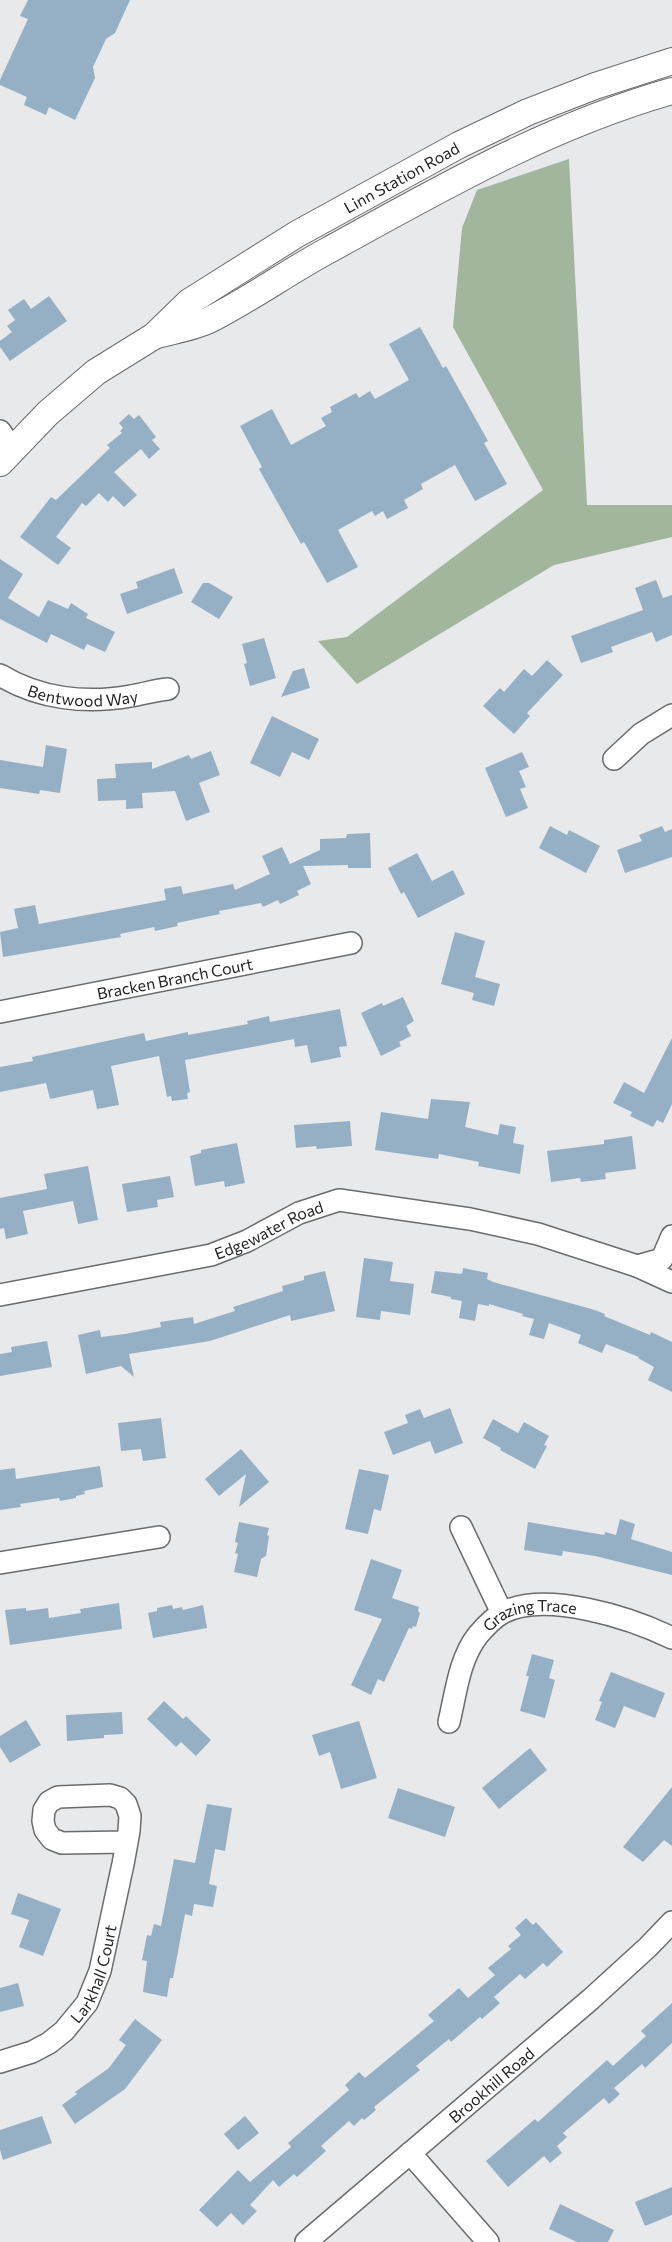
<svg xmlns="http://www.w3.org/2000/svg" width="672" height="2242" font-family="Commissioner,sans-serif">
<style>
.forest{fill:#a1b69d}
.building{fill:#95b0c5}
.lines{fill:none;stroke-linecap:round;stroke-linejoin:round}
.minor-casing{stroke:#6a6b6c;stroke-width:24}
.tertiary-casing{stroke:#6a6b6c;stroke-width:28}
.minor{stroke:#fff;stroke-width:21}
.tertiary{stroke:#fff;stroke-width:26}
.labels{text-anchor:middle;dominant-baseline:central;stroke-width:4.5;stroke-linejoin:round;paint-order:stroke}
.street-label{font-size:16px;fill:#232424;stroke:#f5f7f8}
</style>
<rect width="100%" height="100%" fill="#e8e9eb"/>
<path class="forest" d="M569,159L587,505H672V537L554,565L357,684L318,641L347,637L543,490L453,327L462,228L477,190Z"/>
<g class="building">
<path d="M28,0H130L115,33L106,39L93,67L95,78L75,120L49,107L46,115L24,105L27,97L0,85V80L28,19L20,16Z"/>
<path d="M49,296L67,321L10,361L0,347V341L12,332L7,326L15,320L8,310L24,299L31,309Z"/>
<path d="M420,327L443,368L446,366L488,441L484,443L507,484L475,501L455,465L421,484L423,489L404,500L408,508L387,519L383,511L375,516L372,511L338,530L358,567L327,583L304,542L301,544L274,496L259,469L262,467L240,426L272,409L291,445L326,426L321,418L332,412L330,407L356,393L359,398L370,391L375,399L409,380L389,344Z"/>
<path d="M129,414L134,419L139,415L156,437L152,440L160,449L149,459L141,449L114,472L137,495L124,507L113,496L108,502L99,493L86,506L82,503L56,537L71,548L58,565L20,537L51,497L56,500L110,448L107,445L122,433L120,431L123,428L119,423Z"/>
<path d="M0,559L23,574L8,598L39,617L48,600L68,609L71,603L88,614L86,618L115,632L105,652L87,644L84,650L51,634L47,643L0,619Z"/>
<path d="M174,568L183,593L127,614L120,594L138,588L136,582Z"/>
<path d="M656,580L663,598L672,595V635L656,642L652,632L611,647L613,652L581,663L571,636L643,610L635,588Z"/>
<path d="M203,583H209L233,597L219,619L191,602Z"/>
<path d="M264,638L276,678L250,686L244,664L247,663L242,644Z"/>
<path d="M547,660L563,675L527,713L530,716L514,734L483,706L500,688L504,692L524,669L532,676Z"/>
<path d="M304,668L310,688L281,697L293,671Z"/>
<path d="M272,716L319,739L309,760L292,752L280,777L250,763Z"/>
<path d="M46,745L67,749L60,793L40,790L39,794L0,788V760L43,767Z"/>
<path d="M211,751L220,775L199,783L210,812L186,821L175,791L142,793L143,808L126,809V800L98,801L97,779L116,778L115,764L152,762V769L189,755L191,759Z"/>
<path d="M522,752L529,767L519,771L526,787L520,789L528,808L506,817L485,768Z"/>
<path d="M550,826L567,835L569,830L600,846L586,873L539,848Z"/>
<path d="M662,826L665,832L672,829V857L625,873L617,850L642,841L639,835Z"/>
<path d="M370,833L371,868H348V865L303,866L311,884L297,891L299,895L280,904L278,900L263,907L261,903L219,911L220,914L177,923L178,926L155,931L154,927L120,934L121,937L3,957L0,932L18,928L14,909L35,905L39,924L166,900L164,889L181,886L183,894L233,884L235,890L270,874L262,856L282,847L290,864L320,850V839L346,838L347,834Z"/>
<path d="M417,853L432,881L453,870L465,894L418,918L404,892L401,894L388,868Z"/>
<path d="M455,932L485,941L475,977L500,984L494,1006L472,1000L474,993L441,984Z"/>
<path d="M403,997L414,1021L406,1026L411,1036L399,1042L401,1046L381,1056L361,1013L382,1003L383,1006Z"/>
<path d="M340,1009L347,1046L339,1047L341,1057L311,1063L307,1045L295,1047L294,1039L185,1060L190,1092L187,1093L188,1099L172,1101L171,1096L167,1097L159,1056L111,1066L119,1105L97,1109L93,1090L50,1099L46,1083L0,1092V1067L33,1061L32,1057L144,1033L146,1041L188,1032V1035L248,1024L247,1021L269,1016L270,1022Z"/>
<path d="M672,1038V1104L663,1123L657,1120L653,1127L630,1116L632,1112L613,1103L624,1082L644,1093Z"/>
<path d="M431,1099L470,1102L465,1127L498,1135L500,1124L516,1127L513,1143L524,1145L520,1174L478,1166L479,1162L439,1154L438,1159L375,1150L381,1112L428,1119Z"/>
<path d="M350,1121L352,1146L317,1149L316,1146L296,1148L294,1125Z"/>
<path d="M632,1136L636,1169L605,1173L606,1179L581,1182L580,1178L551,1182L547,1151L604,1144V1140Z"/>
<path d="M237,1143L245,1183L225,1187L224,1181L195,1186L190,1156L201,1153V1150Z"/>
<path d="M88,1166L98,1220L78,1224L73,1201L23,1211L28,1234L6,1239L4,1228L0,1229V1198L47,1189L44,1174Z"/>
<path d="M170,1176L174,1197L157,1200L158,1207L127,1212L122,1184Z"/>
<path d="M364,1258L393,1262L390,1281L414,1284L410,1315L381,1311L380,1320L356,1317Z"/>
<path d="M463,1268L488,1273L487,1279L493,1282L595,1310L605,1314L604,1316L650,1335L651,1332L672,1342V1392L648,1380L654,1367L638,1358L639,1357L606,1344L602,1353L578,1343L581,1335L549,1323L544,1339L529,1335L534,1319L522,1316L523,1314L489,1304V1306L478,1304L475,1321L459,1318L462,1301L451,1299V1297L431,1293L435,1271L462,1274Z"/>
<path d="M325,1271L335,1311L291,1321L290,1315L210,1341L129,1354L134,1377L121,1366L86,1374L78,1335L100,1330L101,1337L125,1334L161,1327L160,1322L193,1317L194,1324L235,1311L233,1307L283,1291L282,1286L304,1280V1276Z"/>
<path d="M47,1341L52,1367L0,1376V1354L12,1352L11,1347Z"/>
<path d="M450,1408L463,1443L435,1454L430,1441L393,1455L384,1432L408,1423L405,1415L420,1409L424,1418Z"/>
<path d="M161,1418L166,1458L143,1461L141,1449L121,1451L118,1423Z"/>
<path d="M493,1419L518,1433L524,1422L549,1436L544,1445L547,1446L535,1469L500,1450L501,1448L483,1438Z"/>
<path d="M241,1449L269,1482L239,1507L246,1474L219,1496L205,1479Z"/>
<path d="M100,1466L103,1487L84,1491L85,1494L76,1496V1498L60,1501L59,1498L20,1504L21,1507L0,1510V1470L15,1468L16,1479Z"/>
<path d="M359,1469L389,1475L381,1511L374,1509L368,1534L345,1529Z"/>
<path d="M620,1519L635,1524L631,1539L672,1552V1575L595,1556L563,1551L562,1556L524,1550L528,1522L604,1535L605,1532L616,1535Z"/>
<path d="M239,1522L269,1528L267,1535L269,1536L266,1556L261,1559L257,1577L234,1572L238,1554L235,1553L238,1543L235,1542Z"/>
<path d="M371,1559L402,1570L392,1598L419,1607L418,1611L420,1613L416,1627L413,1626L412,1629L409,1628L384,1682L378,1679L371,1695L351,1685L382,1619L354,1610Z"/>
<path d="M119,1603L122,1629L10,1645L5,1610L26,1608V1611L48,1608L49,1618L81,1613L80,1609Z"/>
<path d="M172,1605L173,1609L182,1607L183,1610L203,1605L207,1628L153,1638L148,1613L157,1611V1608Z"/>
<path d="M532,1654L554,1660L549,1678L555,1680L545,1718L520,1711L529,1676H526Z"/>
<path d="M611,1672L665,1693L655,1718L624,1706L615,1728L595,1720L602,1702L599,1701Z"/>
<path d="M164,1701L183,1719L186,1716L211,1740L196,1756L181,1742L176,1747L147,1719Z"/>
<path d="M122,1712L123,1734L104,1735V1738L67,1741L66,1715Z"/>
<path d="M26,1720L41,1745L10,1763L0,1747V1736Z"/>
<path d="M359,1721L377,1778L341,1789L330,1752L319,1756L312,1735Z"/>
<path d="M530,1748L547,1770L499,1809L482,1788Z"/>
<path d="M672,1787V1846L664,1840L643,1862L623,1847Z"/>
<path d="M398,1788L455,1807L445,1837L388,1818Z"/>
<path d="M207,1804L232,1808L225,1851L215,1849L209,1884L217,1886L213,1907L194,1904L192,1916L185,1914L173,1978H170L167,1997L143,1992L147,1961L142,1960L147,1935L151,1936L154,1924L161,1926L174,1859L195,1863Z"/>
<path d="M18,1893L61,1909L43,1956L19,1947L29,1920L11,1914Z"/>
<path d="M526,1918L533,1925L536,1922L563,1952L547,1967L543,1963L525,1979L520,1974L494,1997L500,2003L482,2019L480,2017L451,2042L449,2039L416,2066L420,2070L374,2107L376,2110L364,2120L362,2118L354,2126L349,2121L321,2146L326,2151L297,2177L294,2174L279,2187L273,2180L250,2205L257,2211L243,2225L231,2213L217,2227L199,2210L238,2170L250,2182L291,2147L288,2143L349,2090L345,2085L359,2072L365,2078L434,2021L428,2015L459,1988L468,1998L495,1975L488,1968L511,1949L508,1946L521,1935L515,1928Z"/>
<path d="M18,1983L24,2006L0,2012V1988Z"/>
<path d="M672,2003V2043L645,2068L642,2064L614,2088L620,2094L609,2104L604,2098L563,2133L567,2137L557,2146L562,2153L550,2163L544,2156L508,2187L486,2161L535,2119L538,2122L607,2060L613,2066L646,2036L641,2031Z"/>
<path d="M135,2019L162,2040L125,2089L75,2124L62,2105L77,2094L75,2092L109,2068L126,2045L119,2040Z"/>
<path d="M42,2116L52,2143L3,2160L0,2150V2130Z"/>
<path d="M245,2116L259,2133L238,2150L224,2134Z"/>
<path d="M672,2187V2215L645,2226L635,2202Z"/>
<path d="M560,2204L614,2230L608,2242H577L549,2229Z"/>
</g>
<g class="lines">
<g class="minor-casing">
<g id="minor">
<path d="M0,431L12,449"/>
<path id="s1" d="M0,675C39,699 86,704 131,696C144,694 155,690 168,689"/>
<path d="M614,759L641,734L672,715"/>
<path id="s2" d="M0,1012L351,943"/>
<path d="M637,1266L662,1259L672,1236"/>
<path id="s3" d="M0,1295L211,1255L247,1241L299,1213L339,1200L470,1219L538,1234L637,1266L672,1282"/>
<path d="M461,1527L502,1613"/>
<path d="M0,1563L159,1537"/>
<path id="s4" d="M449,1722C456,1693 459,1659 478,1635C484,1628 495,1617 502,1613C545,1590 631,1618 672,1638"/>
<path id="s5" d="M0,2062L32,2052L49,2043L64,2031L87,2003L100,1971L123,1864L129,1831L130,1816L126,1804L120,1798L110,1795L58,1797L49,1802L44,1810L43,1821L45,1830L52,1839L62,1843L127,1842"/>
<path d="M410,2153L488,2242"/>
<path id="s6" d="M306,2242L591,1999L648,1947L672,1922"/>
</g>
</g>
<g class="tertiary-casing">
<g id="tertiary">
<path d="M157,335C175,330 197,327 213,318C252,298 288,272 327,251C438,190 548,126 672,91"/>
<path id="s7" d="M0,463L48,413L96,372L154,336L189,302L297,234L459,145L528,112L595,86L672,61"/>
</g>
</g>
<use href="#minor" class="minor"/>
<use href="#tertiary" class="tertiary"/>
</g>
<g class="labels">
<g class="street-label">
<text stroke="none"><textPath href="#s7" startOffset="496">Linn Station Road</textPath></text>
<text stroke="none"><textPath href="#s1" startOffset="87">Bentwood Way</textPath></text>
<text stroke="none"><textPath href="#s2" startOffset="178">Bracken Branch Court</textPath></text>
<text stroke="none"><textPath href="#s3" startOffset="278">Edgewater Road</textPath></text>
<text stroke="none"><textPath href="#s4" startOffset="152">Grazing Trace</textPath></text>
<text stroke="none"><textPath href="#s5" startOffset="138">Larkhall Court</textPath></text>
<text stroke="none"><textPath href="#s6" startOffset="243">Brookhill Road</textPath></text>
</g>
</g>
</svg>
